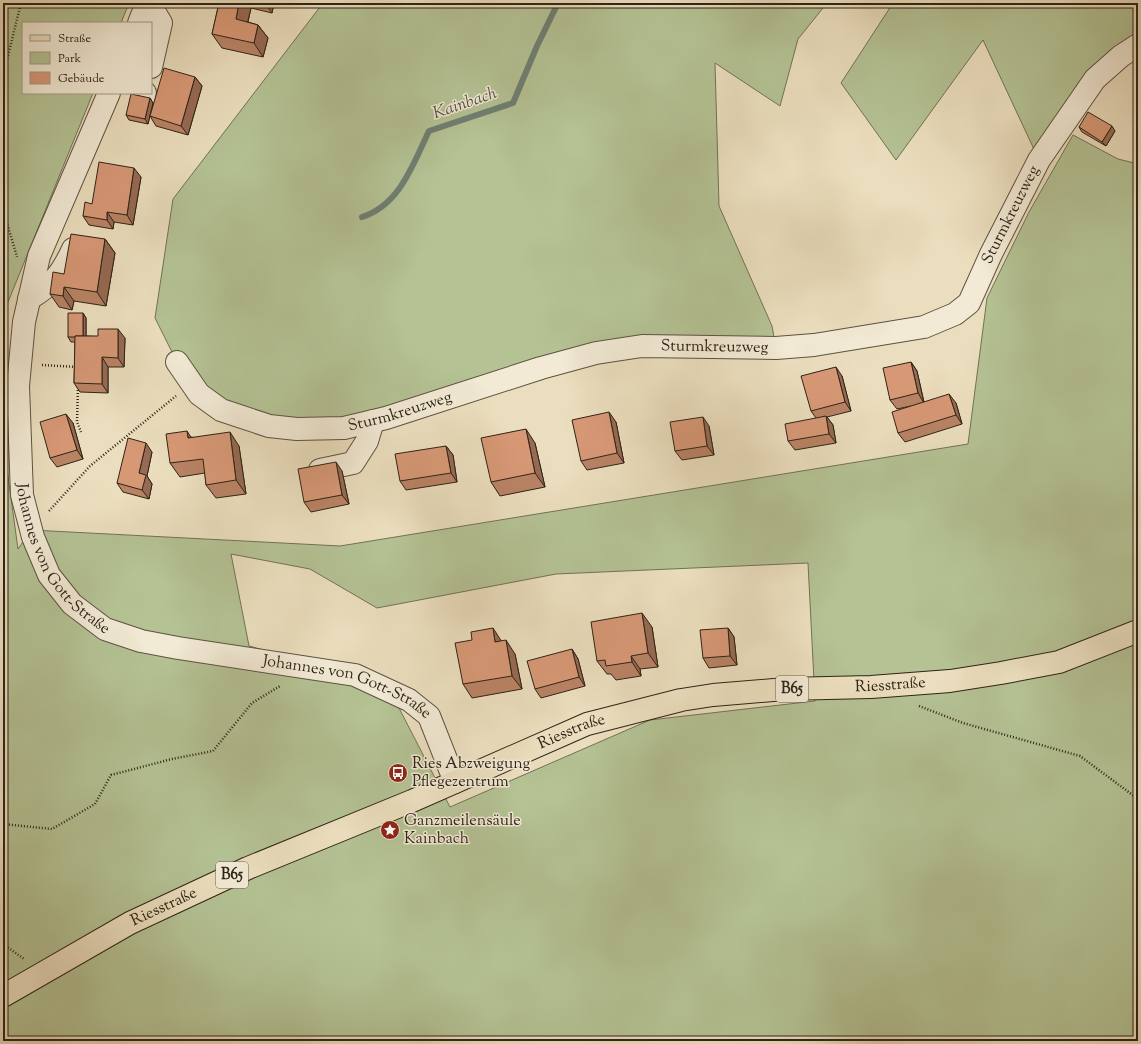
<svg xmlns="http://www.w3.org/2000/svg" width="1141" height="1044" font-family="'Sorts Mill Goudy',serif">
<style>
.green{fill:#b4c294;stroke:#717256;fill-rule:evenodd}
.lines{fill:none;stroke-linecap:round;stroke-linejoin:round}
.stream{stroke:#6e7f73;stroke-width:6}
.minor-casing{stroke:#5d5241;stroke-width:24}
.major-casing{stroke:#2e2317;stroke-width:24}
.path{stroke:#2e2317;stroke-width:2.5;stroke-dasharray:1 2;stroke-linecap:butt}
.minor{stroke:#f2ead5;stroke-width:22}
.major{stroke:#ebdebe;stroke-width:22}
.wall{fill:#b98365;stroke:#2e2317}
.shaded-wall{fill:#966a53;stroke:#2e2317}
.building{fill:#d79876;stroke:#2e2317}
.labels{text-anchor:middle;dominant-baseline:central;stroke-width:3;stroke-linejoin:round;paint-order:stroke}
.shield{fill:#f2ead5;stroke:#695f50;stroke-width:1}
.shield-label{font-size:15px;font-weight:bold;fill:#2e2317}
.street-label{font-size:16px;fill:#2e2317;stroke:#f2ead5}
.poi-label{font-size:16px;fill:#2e2317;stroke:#f2ead5;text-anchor:start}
.water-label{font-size:17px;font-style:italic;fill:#4e5145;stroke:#f2ead5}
</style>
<rect width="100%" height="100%" fill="#ebdebe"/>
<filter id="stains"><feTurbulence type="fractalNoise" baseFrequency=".005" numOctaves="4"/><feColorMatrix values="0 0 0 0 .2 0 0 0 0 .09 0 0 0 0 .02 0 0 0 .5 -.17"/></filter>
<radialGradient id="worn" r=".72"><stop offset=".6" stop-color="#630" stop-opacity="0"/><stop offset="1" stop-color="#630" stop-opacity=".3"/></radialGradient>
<g class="green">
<path d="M3,3H129L121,23H23V93H93L6,307L3,397Z"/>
<path d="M323,3H827L798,39L780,106L715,63L719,206L772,326L776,348L642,346L344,428L221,410L177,362L155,318L173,199Z"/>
<path d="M893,3H1138V45L1039,160L983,40L896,160L841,83Z"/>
<path d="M1073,135L1118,159L1138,164V1041H3V440L18,549L31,530L340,546L968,444L987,298L1029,212ZM231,554L310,569L377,608L556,574L808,563L815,701L650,720L450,807L399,708L354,675L249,646Z"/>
</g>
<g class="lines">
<path class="stream" d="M362,217C400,205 413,164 429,131L513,103L537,46L558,3"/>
<g class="minor-casing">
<g id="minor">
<path d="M149,3L161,23L151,67"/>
<path d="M139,23L147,3"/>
<path id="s1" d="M109,93L39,256L24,322L18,386L22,495L33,537L49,575L72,604L105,629L141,641L178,648L355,675L409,700L429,716L455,782"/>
<path d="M143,101L145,93"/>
<path d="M29,299C53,284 61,275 73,249"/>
<path id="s2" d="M177,362L199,394L221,410L269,426L297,429L344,428L386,418L541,368L596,353L642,346L776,348L814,345L924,327L955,314L969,303L991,254L1039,160L1095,79L1121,56L1138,45"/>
<path d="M320,470L353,463L367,441L373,421"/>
</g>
</g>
<g class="major-casing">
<g id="major">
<path id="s3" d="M3,996L130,923L248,868L412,801L587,724L681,700L713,695L785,689L871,687L950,681L1001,673L1059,662L1138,631"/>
</g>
</g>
<g class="path">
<path d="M3,76L21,3"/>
<path d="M3,177L7,223L17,257"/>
<path d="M42,365L77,367"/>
<path d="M78,387L77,422L81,432"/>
<path d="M49,511L90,466L176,396"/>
<path d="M919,706L963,723L1080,756L1138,799"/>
<path d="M3,824L52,829L95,804L111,775L172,759L213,751L252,703L280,686"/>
<path d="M3,944L24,959"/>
</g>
<use href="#minor" class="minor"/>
<use href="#major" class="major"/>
</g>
<g class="wall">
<path d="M219,3H274L272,13L251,8L248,22L258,25L268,38L263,57L222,48L212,34Z"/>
<path d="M195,77L202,86L188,135L156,126L150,116Z"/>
<path d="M150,98L153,103L148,124L129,120L126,115Z"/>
<path d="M1079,127L1115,131L1106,146L1082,132Z"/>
<path d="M141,177L133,225L114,222L113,229L89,225L83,216L92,204Z"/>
<path d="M105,239L115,253L106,306L74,301L72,310L59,307L50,294L64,274Z"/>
<path d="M83,313L86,318V336L125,338L124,367H108V393L80,392L74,383L75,342H71L68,337Z"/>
<path d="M911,362L917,371L924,402L956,403L962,424L905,442L898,433L911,406L897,409L890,400Z"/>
<path d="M842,376L851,411L827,417L833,425L836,443L795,450L788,441L816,418L811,411Z"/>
<path d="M616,422L624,463L587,470L581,461Z"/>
<path d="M73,423L83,459L57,467L50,458Z"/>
<path d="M709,426L714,455L682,460L675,451Z"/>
<path d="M191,437L239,446L246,494L216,498L206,485L205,473L180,477L170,463Z"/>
<path d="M535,443L545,487L500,496L491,482Z"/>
<path d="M446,446L453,455L457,482L406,490L400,481Z"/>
<path d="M152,452L147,476L152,484L149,499L123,492L117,483Z"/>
<path d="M342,471L349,504L311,512L304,502Z"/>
<path d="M652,627L658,667L640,669L641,676L616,680L611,674H607L597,661Z"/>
<path d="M728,628L734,637L737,665L709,668L703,658Z"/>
<path d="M502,641L515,654L522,689L472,698L463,684Z"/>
<path d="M572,649L578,659L585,686L541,698L535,689Z"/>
</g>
<g class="shaded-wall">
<path d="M239,3H247L251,8L245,33L236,19Z"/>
<path d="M265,3H274L272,13Z"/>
<path d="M258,25L268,38L263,57L254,43Z"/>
<path d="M195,77L202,86L188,135L181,126Z"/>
<path d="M150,98L153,103L148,124L145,119Z"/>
<path d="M1112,126L1115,131L1106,146L1102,142Z"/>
<path d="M134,168L141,177L133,225L127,215Z"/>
<path d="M107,212L114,222L113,229L107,220Z"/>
<path d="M105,239L115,253L106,306L97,292Z"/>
<path d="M64,287L74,301L72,310L63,296Z"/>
<path d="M83,313L86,318V342L83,337Z"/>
<path d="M118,329L125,338L124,367L118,358Z"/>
<path d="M102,357L108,367V393L102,384Z"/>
<path d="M911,362L917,371L924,403L918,393Z"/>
<path d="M836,367L842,376L851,411L845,402Z"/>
<path d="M949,394L956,403L962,424L956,415Z"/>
<path d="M609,412L616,422L624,463L617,453Z"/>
<path d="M66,414L73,423L83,459L77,450Z"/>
<path d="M826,416L833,425L836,443L829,434Z"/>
<path d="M703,417L709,426L714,455L707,446Z"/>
<path d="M526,429L535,443L545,487L535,473Z"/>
<path d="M187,431L196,445L188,438Z"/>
<path d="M230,432L239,446L246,494L236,480Z"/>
<path d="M146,443L152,452L147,476L152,484L149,499L142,490L139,473Z"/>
<path d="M446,446L453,455L457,482L451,473Z"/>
<path d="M336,462L342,471L349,504L342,495Z"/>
<path d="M642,613L652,627L658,667L648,653Z"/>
<path d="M493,628L502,642H495Z"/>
<path d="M728,628L734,637L737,665L730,656Z"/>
<path d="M506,640L515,654L522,689L512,676Z"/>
<path d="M572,649L578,659L585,686L579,677Z"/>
<path d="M631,656L640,669L641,676L632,662Z"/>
</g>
<g class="building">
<path d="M219,3H239L236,19L258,25L254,43L212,34Z"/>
<path d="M1138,65V72L1134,69Z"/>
<path d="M164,68L195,77L181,126L150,116Z"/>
<path d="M131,94L150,98L145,119L126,115Z"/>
<path d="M1088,112L1112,126L1102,142L1079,127Z"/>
<path d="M99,162L134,168L127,215L107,212V220L83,216L85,202L92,204Z"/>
<path d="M71,234L105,239L97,292L64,287L63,296L50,294L53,272L64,274Z"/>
<path d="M68,313H83V336H75V337H68Z"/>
<path d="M98,329H118V358L102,357V384L74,383L75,336H98Z"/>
<path d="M911,362L918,393L890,400L883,368Z"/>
<path d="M836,367L845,402L811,411L801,376Z"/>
<path d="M949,394L956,415L898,433L892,412Z"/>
<path d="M609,412L617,453L581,461L572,420Z"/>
<path d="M66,414L77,450L50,458L40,422Z"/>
<path d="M826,416L829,434L788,441L785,424Z"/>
<path d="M703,417L707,446L675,451L670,422Z"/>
<path d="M526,429L535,473L491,482L481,438Z"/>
<path d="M187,431L188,438L230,432L236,480L206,485L203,459L170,463L166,434Z"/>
<path d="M128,438L146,443L139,473L146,475L142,490L117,483Z"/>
<path d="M446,446L451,473L400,481L395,454Z"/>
<path d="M336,462L342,495L304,502L298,469Z"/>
<path d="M642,613L648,653L631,656L632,662L606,666L605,660L597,661L591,622Z"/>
<path d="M493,628L495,642L506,640L512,676L463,684L455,643L472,640L471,632Z"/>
<path d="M728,628L730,656L703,658L700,630Z"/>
<path d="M572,649L579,677L535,689L527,661Z"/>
</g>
<defs>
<g id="bus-disc" transform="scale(1)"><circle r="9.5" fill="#8f2418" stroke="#f2ead5"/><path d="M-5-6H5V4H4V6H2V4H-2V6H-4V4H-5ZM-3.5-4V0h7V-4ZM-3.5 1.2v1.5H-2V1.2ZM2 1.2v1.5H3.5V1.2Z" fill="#fff"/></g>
<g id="sight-disc" transform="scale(1)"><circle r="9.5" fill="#8f2418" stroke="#f2ead5"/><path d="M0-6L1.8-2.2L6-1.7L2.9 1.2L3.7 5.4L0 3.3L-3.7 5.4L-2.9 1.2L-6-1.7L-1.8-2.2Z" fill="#fff"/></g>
</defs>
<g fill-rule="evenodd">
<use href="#bus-disc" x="398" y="773"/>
<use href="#sight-disc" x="390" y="830"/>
</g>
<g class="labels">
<g class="shield">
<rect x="776" y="676" width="32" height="26" rx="3"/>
<rect x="216" y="862" width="32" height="26" rx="3"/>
</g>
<g class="shield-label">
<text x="792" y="689">B65</text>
<text x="232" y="875">B65</text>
</g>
<g class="street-label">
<text stroke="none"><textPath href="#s2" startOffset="934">Sturmkreuzweg</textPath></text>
<text stroke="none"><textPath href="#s2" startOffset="574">Sturmkreuzweg</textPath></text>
<text stroke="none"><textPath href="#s2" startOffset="250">Sturmkreuzweg</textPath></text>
<text stroke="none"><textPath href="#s1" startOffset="496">Johannes von Gott-Straße</textPath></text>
<text stroke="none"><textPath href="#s3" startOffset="952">Riesstraße</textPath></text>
<text stroke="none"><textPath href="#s1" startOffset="832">Johannes von Gott-Straße</textPath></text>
<text stroke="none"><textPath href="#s3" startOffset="628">Riesstraße</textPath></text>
<text stroke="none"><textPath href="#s3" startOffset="184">Riesstraße</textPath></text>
</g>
<g class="poi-label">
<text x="412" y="764">Ries Abzweigung<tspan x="412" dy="18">Pflegezentrum</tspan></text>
<text x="404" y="821">Ganzmeilensäule<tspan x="404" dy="18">Kainbach</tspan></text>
</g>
<g class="water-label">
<text transform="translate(465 104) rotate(-19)">Kainbach</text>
</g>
</g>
<rect width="1141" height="1044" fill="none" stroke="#ebdebe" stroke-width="16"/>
<rect x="4" y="4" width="1133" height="1036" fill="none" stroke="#2e2317" stroke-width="2"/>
<rect x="8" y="8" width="1125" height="1028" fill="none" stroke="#2e2317"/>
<rect x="22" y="22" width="130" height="72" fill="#f2ead5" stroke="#a49a89"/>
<rect x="30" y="35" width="20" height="6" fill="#ebdebe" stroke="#a49a89"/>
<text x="58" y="42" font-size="12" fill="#2e2317">Straße</text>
<rect x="30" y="52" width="20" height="12" fill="#b4c294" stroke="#a49a89"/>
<text x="58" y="62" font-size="12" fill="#2e2317">Park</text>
<rect x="30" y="72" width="20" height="12" fill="#d79876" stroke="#a49a89"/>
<text x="58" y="82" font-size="12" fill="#2e2317">Gebäude</text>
<rect width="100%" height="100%" filter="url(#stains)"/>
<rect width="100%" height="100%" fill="url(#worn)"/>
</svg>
